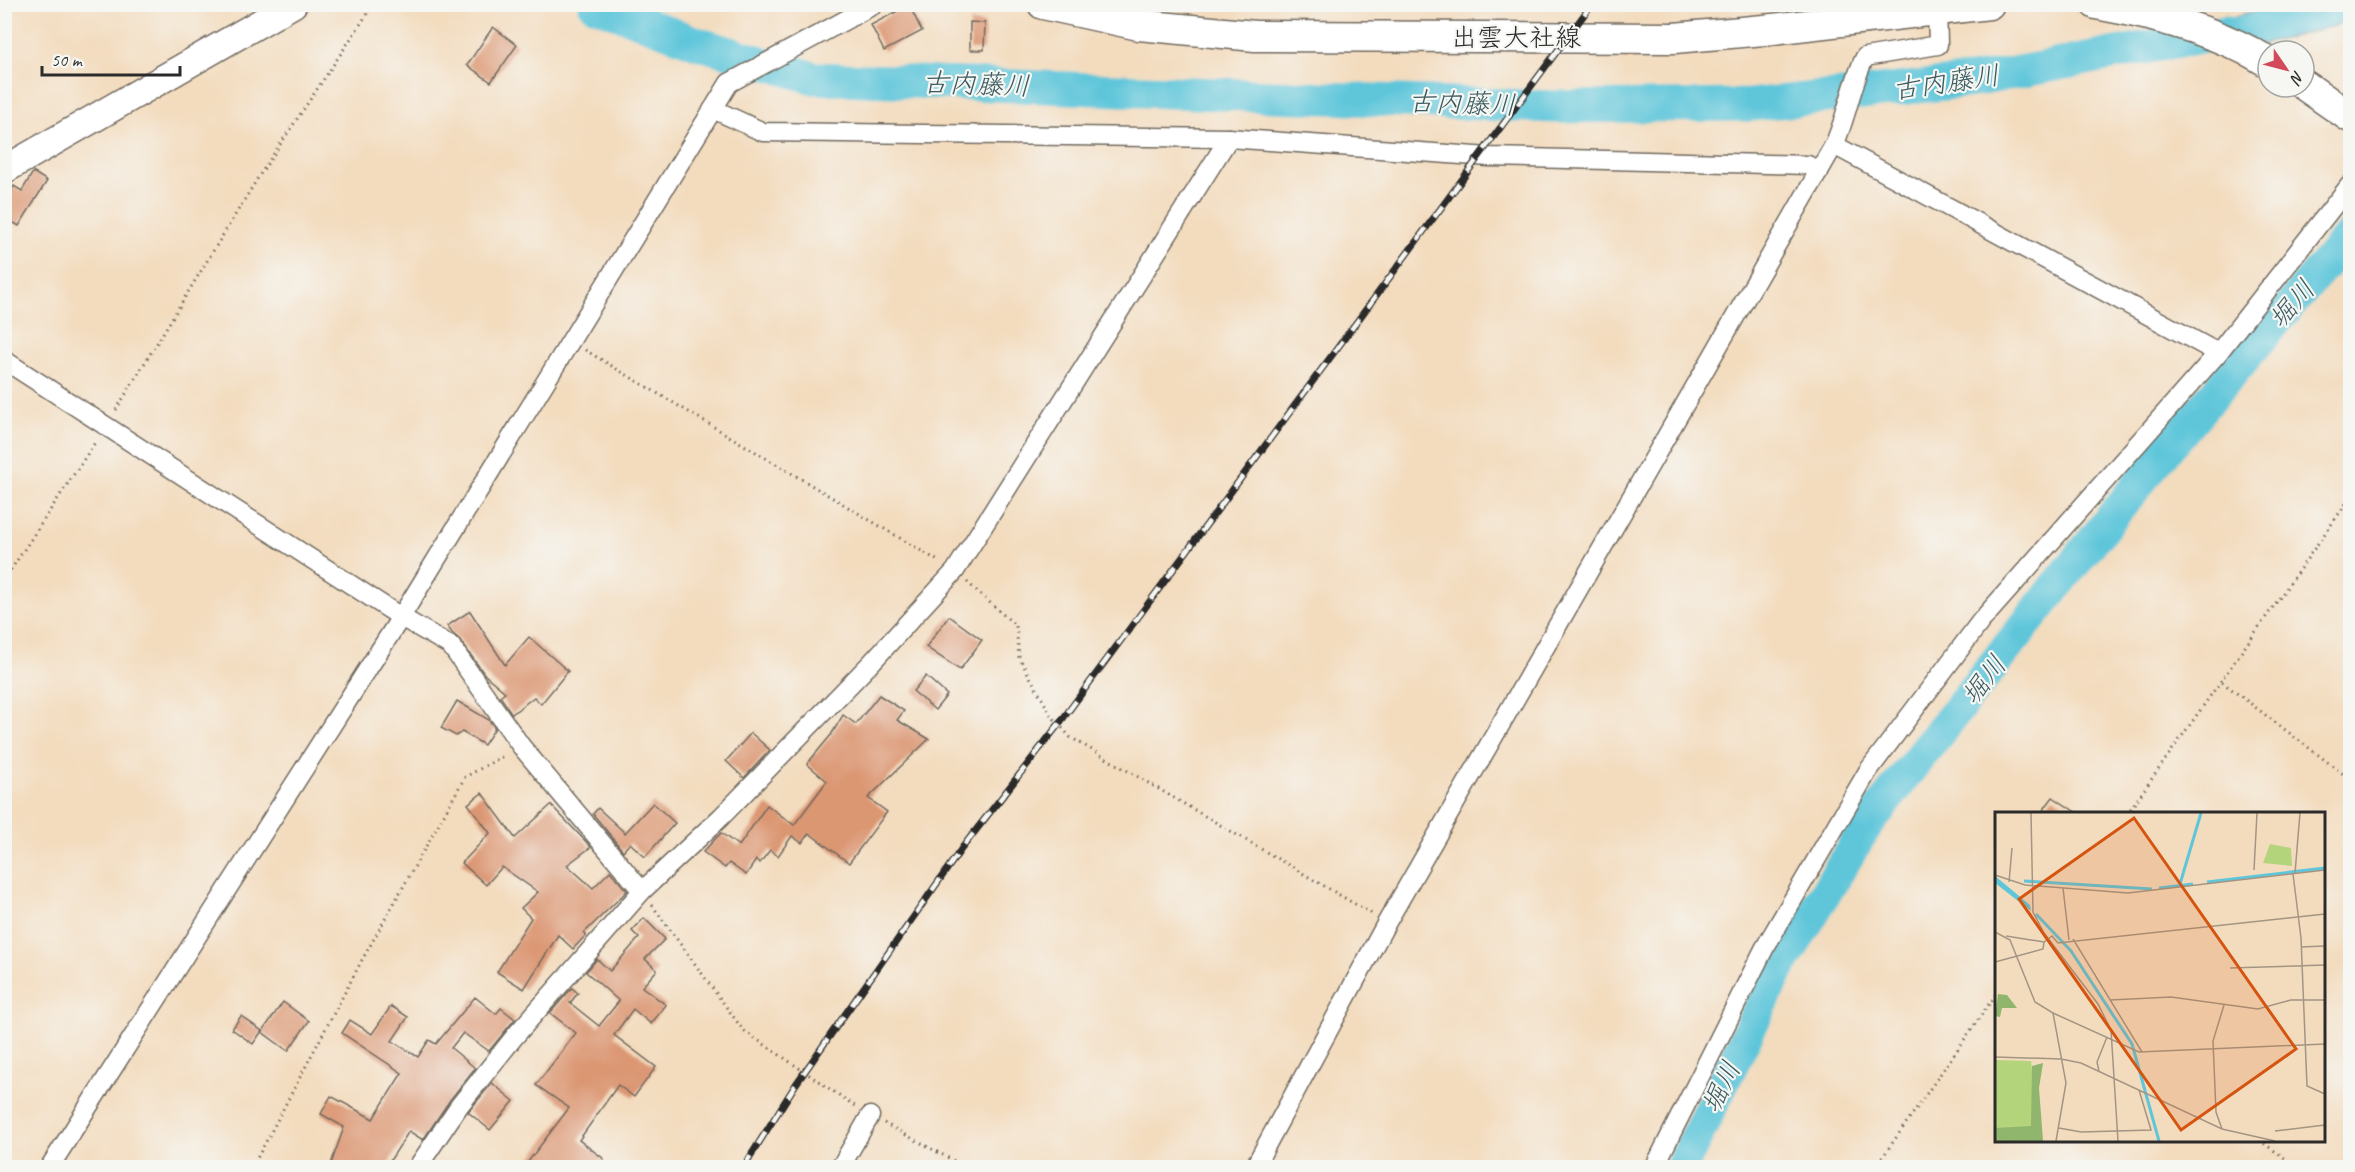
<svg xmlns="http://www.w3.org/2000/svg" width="2355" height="1172" font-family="Caveat,'Klee One',sans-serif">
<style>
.water{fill:#5ec6da;stroke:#447882;stroke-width:1.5}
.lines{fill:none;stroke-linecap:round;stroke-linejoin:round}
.stream{stroke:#5ec6da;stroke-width:5}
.river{stroke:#5ec6da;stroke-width:33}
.building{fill:#db9672}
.street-casing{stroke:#71695e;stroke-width:21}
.secondary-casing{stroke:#71695e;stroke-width:30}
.primary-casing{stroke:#71695e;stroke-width:33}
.path{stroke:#71695e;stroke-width:3;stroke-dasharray:1.5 4.5;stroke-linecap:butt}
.street{stroke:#fff;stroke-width:18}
.secondary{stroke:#fff;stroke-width:27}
.primary{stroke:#fff;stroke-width:30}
.rail-casing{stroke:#2b2b2b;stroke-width:7}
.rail{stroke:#f6f6f2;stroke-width:4.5;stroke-dasharray:14;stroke-linecap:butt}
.labels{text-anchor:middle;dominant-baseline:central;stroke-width:4.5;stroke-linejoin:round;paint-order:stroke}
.street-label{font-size:26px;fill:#2b2b2b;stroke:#f6f6f2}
.water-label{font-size:27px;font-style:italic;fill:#3a5a60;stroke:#f6f6f2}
.inset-river{fill:none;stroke:#5ec6da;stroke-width:3}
.inset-road{fill:none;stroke:#a39583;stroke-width:1.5}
.view{fill:#d5540f;fill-opacity:0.15;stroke:#d5540f;stroke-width:3}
.inset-edge{fill:none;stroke:#2b2b2b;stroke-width:3}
</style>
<rect width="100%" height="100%" fill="#f6f6f2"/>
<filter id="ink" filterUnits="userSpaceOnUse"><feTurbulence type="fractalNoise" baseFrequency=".0167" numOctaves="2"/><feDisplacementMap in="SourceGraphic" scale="12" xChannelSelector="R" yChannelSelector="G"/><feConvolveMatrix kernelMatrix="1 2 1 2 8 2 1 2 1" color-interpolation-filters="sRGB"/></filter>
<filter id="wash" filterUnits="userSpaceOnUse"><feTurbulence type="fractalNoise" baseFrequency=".008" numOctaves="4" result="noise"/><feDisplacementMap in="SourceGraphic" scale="24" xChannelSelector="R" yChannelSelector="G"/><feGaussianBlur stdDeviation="1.35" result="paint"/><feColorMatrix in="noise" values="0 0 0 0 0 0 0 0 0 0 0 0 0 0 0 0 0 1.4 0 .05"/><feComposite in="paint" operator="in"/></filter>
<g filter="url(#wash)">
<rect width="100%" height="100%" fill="#f3dbbd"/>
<path class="water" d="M2278,5H2350V22L2255,46L2210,23Z"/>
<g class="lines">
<path class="stream" d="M1682,1167L1683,1168"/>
<g class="river">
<path d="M594,4L697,43L814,78L1553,107L1750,105L1972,81L2226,32"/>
<path d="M1681,1168L1779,969L1863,831L1921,755L2159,458L2350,235"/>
</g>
</g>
<g id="blocks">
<g class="building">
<path d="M909,5L922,31L884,51L871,25Z"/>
<path d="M970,22L985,23L984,50H970Z"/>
<path d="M493,27L517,45L491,82L467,65Z"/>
<path d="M33,172L47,181L19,226L4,217V202L14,186L22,191Z"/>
<path d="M470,611L505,665L529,637L568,671L541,704L534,697L512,714L500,696L505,692L485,675L460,640L452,633L447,626Z"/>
<path d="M949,616L982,640L960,670L926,647Z"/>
<path d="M926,676L947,695L935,710L913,691Z"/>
<path d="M879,695L904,711L897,720L929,739L868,798L887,812L849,863L809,833L802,843L792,836L778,856L770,850L760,863L756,860L746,875L729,863L725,868L703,852L721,833L739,846L767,805L794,825L827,781L807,764L831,735L843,715L856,724Z"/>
<path d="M457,701L489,720L495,728L484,745L462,732L456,736L441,728Z"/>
<path d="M751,733L770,750L744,778L726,761Z"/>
<path d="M482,793L515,838L551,805L591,847L567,865L593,888L610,871L627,891L584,933L586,935L573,949L558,935L524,989L497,972L531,918L521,908L538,892L502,867L486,885L462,863L490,833L468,804Z"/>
<path d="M2053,797L2077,813H2041Z"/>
<path d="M653,803L675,823L645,857L630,843L623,851L593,814L598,808L625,833Z"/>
<path d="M644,918L665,939L645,959L657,970L642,987L666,1005L651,1024L633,1009L614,1035L656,1067L634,1097L618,1085L579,1140L604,1159L598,1167H524L569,1108L536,1085L576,1033L550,1013L572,988L578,993L570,1003L599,1026L619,1001L586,972L597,959L610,971L639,938L632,931Z"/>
<path d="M475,997L496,1014L501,1008L515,1019L489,1051L463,1033L451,1048L475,1068L450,1100L423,1140L409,1131L386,1167H330L344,1127L321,1114L331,1096L373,1119L402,1073L342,1033L350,1020L372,1034L391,1006L408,1017L392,1041L418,1057L429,1040L436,1044Z"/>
<path d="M283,1002L309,1021L288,1051L262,1032Z"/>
<path d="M241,1016L262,1031L253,1044L232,1029Z"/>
<path d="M492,1083L514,1101L490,1130L468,1112Z"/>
</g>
</g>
</g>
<g filter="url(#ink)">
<use href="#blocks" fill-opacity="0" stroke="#71695e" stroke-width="1.5"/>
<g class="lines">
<g class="street-casing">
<g id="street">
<path d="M713,109L763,132L1229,138L1489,157L1808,165L1819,172"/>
<path d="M1834,145L2218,353"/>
<path d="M4,360L401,617L451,646L521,746L642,891"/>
<path d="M49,1168L401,617L729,83L875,4"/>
<path d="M417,1168L459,1106L515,1036L642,891L721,817L871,663L955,571L1229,138"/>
<path d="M840,1168L870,1116"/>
<path d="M1254,1168L1387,922L1834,145C1847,117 1851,85 1865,57L1938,45L1937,4"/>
<path d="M1654,1168L1764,949L1868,771L1981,621L2218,353L2350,185"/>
</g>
</g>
<g class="secondary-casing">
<path id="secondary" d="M4,170L293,4"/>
</g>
<g class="primary-casing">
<g id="primary">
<path d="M1043,4L1139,25L1255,36L1674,38L1764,30L1989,4"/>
<path d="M2096,4C2152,14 2219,31 2268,62"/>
<path d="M2304,85L2350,117"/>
</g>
</g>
<g class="path">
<path d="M585,350L940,562"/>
<path d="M116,410L259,176L374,4"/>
<path d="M4,580L96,441"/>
<path d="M967,582L1016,626L1019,657L1051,715L1070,737L1372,914"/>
<path d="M2222,682L2350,779"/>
<path d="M2127,814L2350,498"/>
<path d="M652,905L743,1030L855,1106"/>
<path d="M884,1123L967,1168"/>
<path d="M2259,1140L2299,1168"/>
<path d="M252,1168L362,960L465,777L505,755"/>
<path d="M1875,1168L1996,994"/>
</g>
<use href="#street" class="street"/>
<use href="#secondary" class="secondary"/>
<use href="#primary" class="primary"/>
<g class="rail-casing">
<path id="rail" d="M743,1168L796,1084L962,848L1059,724L1592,4"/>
</g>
<use href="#rail" class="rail"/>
</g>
</g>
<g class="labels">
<g class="street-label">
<text x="1516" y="37">出雲大社線</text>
</g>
<g class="water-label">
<text transform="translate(1946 82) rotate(-8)">古内藤川</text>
<text transform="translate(976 84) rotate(2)">古内藤川</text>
<text transform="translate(1462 103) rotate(2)">古内藤川</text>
<text transform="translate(2292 304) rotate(-49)">堀川</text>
<text transform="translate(1984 680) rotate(-52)">堀川</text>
<text transform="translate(1721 1087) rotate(-64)">堀川</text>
</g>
</g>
<g transform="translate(1995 812)">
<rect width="330" height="330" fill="#f3dbbd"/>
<path d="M275,32L296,36L297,54L268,51ZM0,248L36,249L45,329H0Z" fill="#b4d47c"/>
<path d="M3,182L12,183L22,196H7L5,205L0,204ZM48,251L44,276L48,329H0V316L36,314L37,254Z" fill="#8fb66c"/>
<path d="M0,64L35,93L36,99L0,71Z" fill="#5ec6da"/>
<path class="inset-river" d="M29,69L157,77M212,70L330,56M185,72L206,1M164,76L198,72M41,102L76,139L137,232L164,329"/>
<path class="inset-road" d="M36,1L38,100L49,121L103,192L116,218L123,329M259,58L262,1M300,61L305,1M298,62L306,126L312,274L330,282M0,63L30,73L133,81L330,58M14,70L17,36M68,76L74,128M0,120L15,128L40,190L58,201L71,271L61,329M11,124L49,130L57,124L63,131L330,102M78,127L147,240M306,135L330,134M0,150L48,137L49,130M235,156L330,153M115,188L176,185L263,197L296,188H330M58,201L144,240L330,232M0,245L66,247L86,251L227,317L280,329M104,259L102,250L112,225M64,316L86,320L156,318L144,278M227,317L221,300L218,229L229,193M280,319L330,313"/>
<path class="view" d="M139,6L301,237L186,318L24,87Z"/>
<rect width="330" height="330" class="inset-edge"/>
</g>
<rect width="2355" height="1172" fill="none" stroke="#f6f6f2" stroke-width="24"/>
<g transform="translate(2286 69) rotate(125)"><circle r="28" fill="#f6f6f2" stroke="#a5a5a2" stroke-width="1.5"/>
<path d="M0-4.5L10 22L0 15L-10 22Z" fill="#d1495b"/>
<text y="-9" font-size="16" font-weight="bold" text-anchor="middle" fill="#2b2b2b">N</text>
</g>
<path d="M42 66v9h138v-9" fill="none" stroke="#2b2b2b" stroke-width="3"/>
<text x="51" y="66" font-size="18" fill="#2b2b2b" stroke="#f6f6f2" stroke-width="4.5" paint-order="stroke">50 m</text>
</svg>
